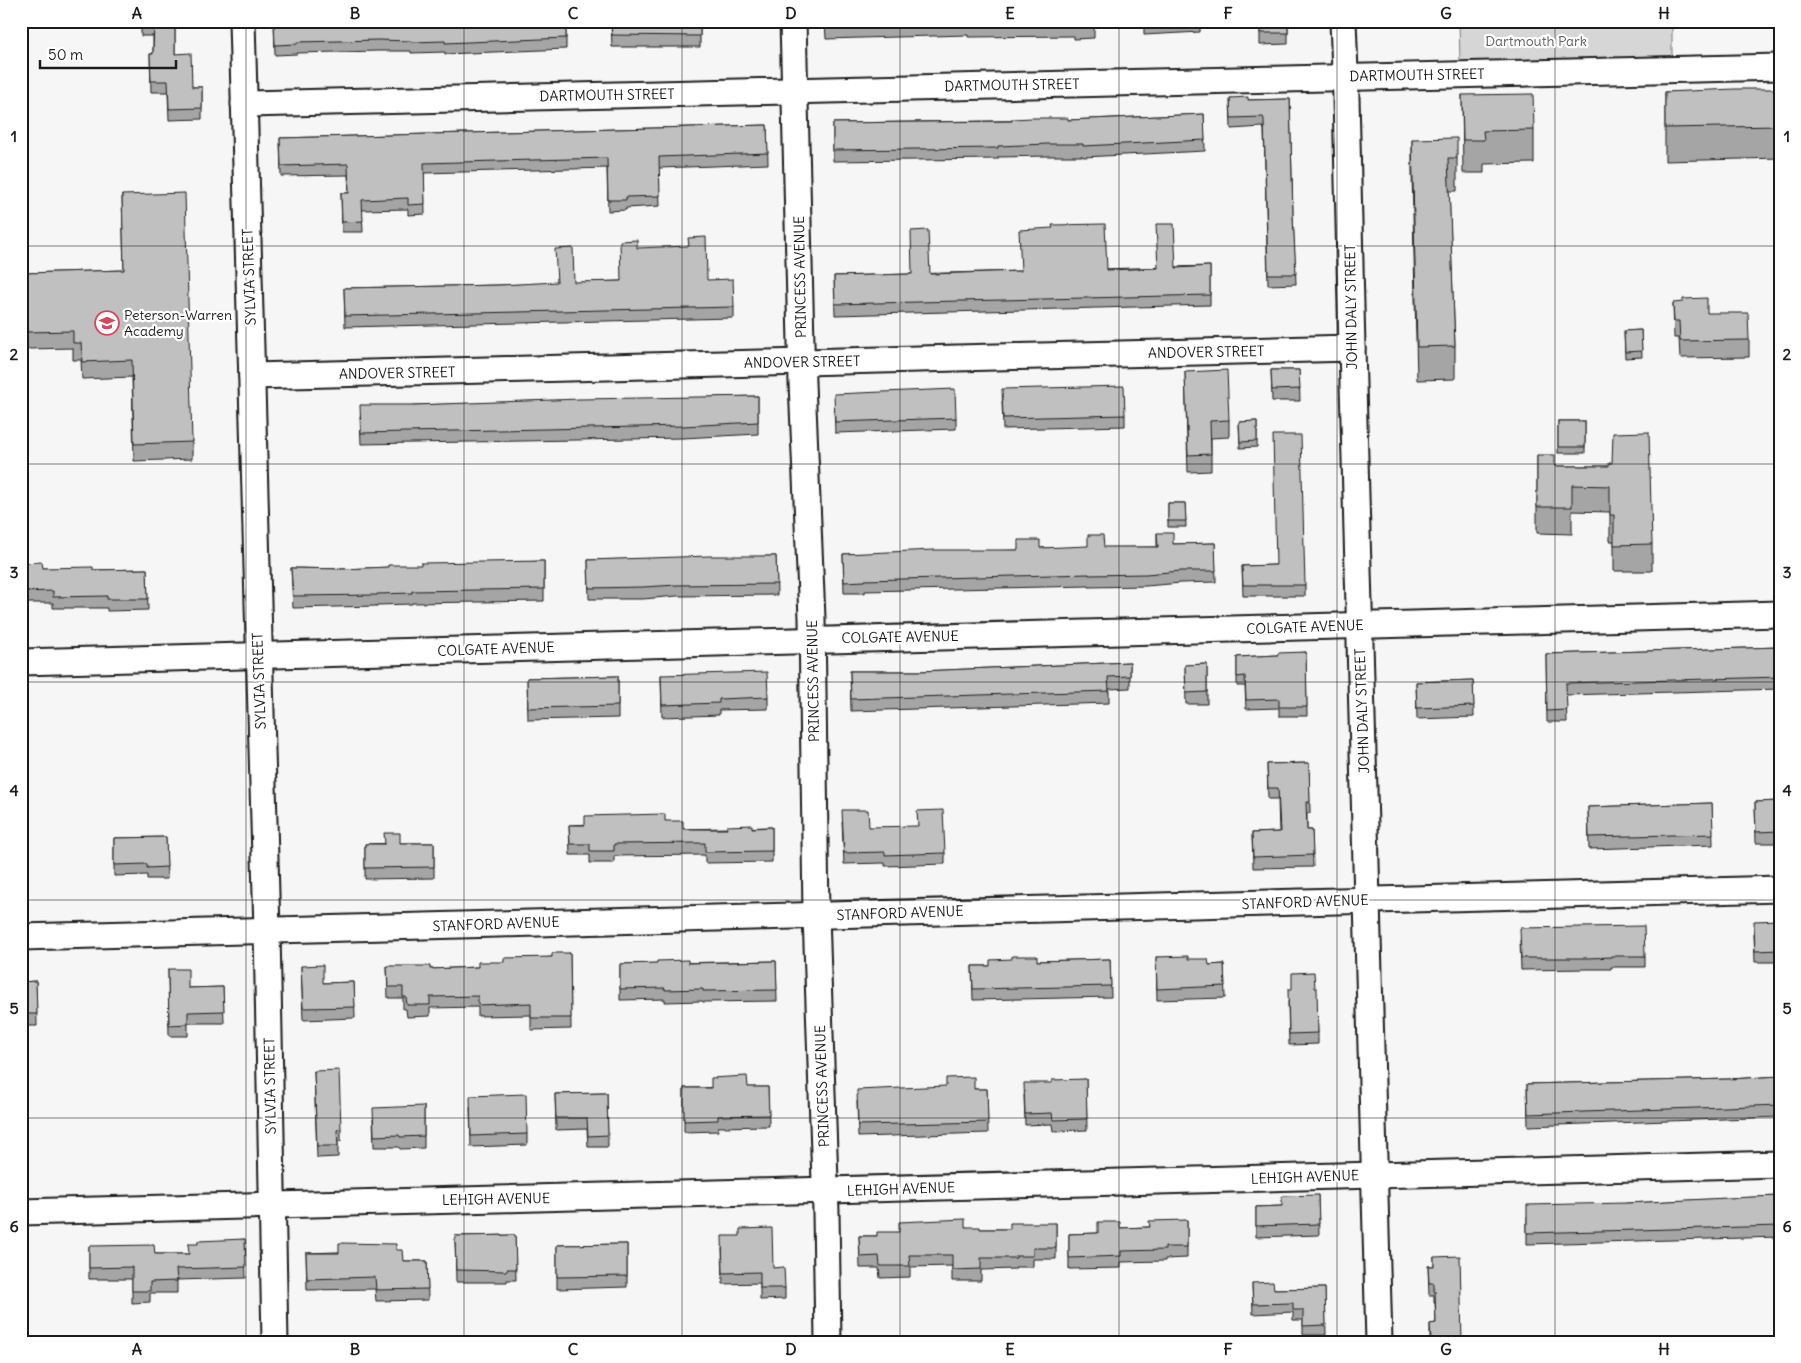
<svg xmlns="http://www.w3.org/2000/svg" width="1801" height="1363" font-family="Delius,sans-serif">
<style>
.park{fill:#d6d6d6;stroke:#797979}
.lines{fill:none;stroke-linecap:round;stroke-linejoin:round}
.minor-casing{stroke:#1c1c1c;stroke-width:29}
.minor{stroke:#fff;stroke-width:25}
.wall{fill:#a5a5a5;stroke:#1c1c1c}
.building{fill:#c0c0c0;stroke:#1c1c1c}
.grid{fill:none;stroke:#1c1c1c;stroke-width:1;stroke-opacity:0.55}
.labels{text-anchor:middle;dominant-baseline:central;stroke-width:4.5;stroke-linejoin:round;paint-order:stroke}
.park-label{font-size:14px;fill:#5d5d5d;stroke:#fff}
.street-label{font-size:14px;fill:#1c1c1c;stroke:#fff}
.poi-label{font-size:14px;fill:#1c1c1c;stroke:#fff;text-anchor:start}
.neatline{fill:none;stroke:#1c1c1c;stroke-width:2}
.grid-label{font-size:16px;text-anchor:middle;font-weight:bold;fill:#1c1c1c}
</style>
<rect width="100%" height="100%" fill="#f6f6f6"/>
<filter id="ink" filterUnits="userSpaceOnUse"><feTurbulence type="fractalNoise" baseFrequency=".02" numOctaves="2"/><feDisplacementMap in="SourceGraphic" scale="10" xChannelSelector="R" yChannelSelector="G"/><feConvolveMatrix kernelMatrix="1 2 1 2 8 2 1 2 1" color-interpolation-filters="sRGB"/></filter>
<g filter="url(#ink)">
<path class="park" d="M1459,21H1672V58L1460,62Z"/>
<g class="lines">
<g class="minor-casing">
<g id="minor">
<path d="M242,21L267,931L275,1342"/>
<path d="M793,21L802,383L812,618L816,915L826,1212L828,1342"/>
<path d="M1343,21L1346,97L1352,348L1379,1342"/>
<path d="M244,104L1780,67"/>
<path d="M252,376L1352,348"/>
<path d="M21,662L1780,614"/>
<path d="M21,937L1780,889"/>
<path d="M21,1212L1780,1164"/>
</g>
</g>
<use href="#minor" class="minor"/>
</g>
<g class="wall">
<path d="M135,21H175V54L192,87H202V119L169,120L168,92H151L150,54H153V36H141V26Z"/>
<path d="M274,21H566V49L445,54V52L411,53V51H378L297,53V54L275,55Z"/>
<path d="M611,21H700V47H612Z"/>
<path d="M825,21H1094V38L1074,39V36L968,37V35L826,39Z"/>
<path d="M1144,21H1200V32L1144,35Z"/>
<path d="M1260,21H1288V44L1260,45Z"/>
<path d="M1665,92L1780,93V158L1665,161Z"/>
<path d="M1462,95L1534,130V163L1484,164V173H1463Z"/>
<path d="M1230,98L1248,100L1290,99L1293,216L1296,284L1268,285L1264,130L1263,127L1231,129Z"/>
<path d="M1204,114L1205,151L1083,157V156H1048L998,157V159L833,161V123L1068,120Z"/>
<path d="M767,125L768,164L659,168L660,206L626,208V210L608,211L607,168L424,173L425,214L408,215V209L362,210L363,232H342L341,193H349L348,175L281,176L280,138Z"/>
<path d="M1412,139L1457,158V191H1449L1455,346V379L1417,380L1412,172Z"/>
<path d="M122,195L192,442V459L134,461L132,377L82,379L81,360H73V348L27,349L25,273L124,270Z"/>
<path d="M637,248L707,280L734,307V318L345,327L344,288L500,285L621,281Z"/>
<path d="M1210,266V305L835,315L834,276Z"/>
<path d="M1673,303L1707,313L1749,340V357L1680,358L1679,338H1674Z"/>
<path d="M1641,330L1642,357L1625,358L1624,331Z"/>
<path d="M1271,370H1299L1300,401H1272Z"/>
<path d="M1185,372L1229,420V437L1211,438V471L1188,472Z"/>
<path d="M758,396V434L683,438L361,444L360,416L414,405Z"/>
<path d="M1002,401L1125,415V426L1003,429Z"/>
<path d="M834,405L956,418V429L835,433Z"/>
<path d="M1257,421V447L1240,448L1239,422Z"/>
<rect x="1558" y="421" width="27" height="32"/>
<path d="M1537,455L1555,466H1609L1652,544V571H1614V541H1610V512L1572,511V534L1537,533Z"/>
<path d="M1168,503H1185L1186,527H1168Z"/>
<path d="M1157,533L1173,544L1215,543L1216,582L1181,583L1146,586L1089,587V586L865,591V593H844L843,554L1018,550L1040,548L1157,547Z"/>
<path d="M776,556L777,595L677,596L643,599H589L588,560Z"/>
<path d="M544,561V601L412,603V604L377,605V606L293,608L291,568L343,569Z"/>
<path d="M21,563L43,568L93,570L147,569L148,610L107,611V608H53V603H21Z"/>
<path d="M1276,565L1305,585V596H1243L1242,566Z"/>
<path d="M1780,647V689L1566,695L1567,722H1547L1546,654Z"/>
<path d="M1306,652L1307,716H1279V708L1246,709L1245,686H1237V657L1278,655Z"/>
<path d="M1130,662V688L1109,689V703L851,711L850,671H921Z"/>
<path d="M1207,664V704H1186L1185,665Z"/>
<path d="M661,675L768,697V709L719,710V715L662,717Z"/>
<path d="M618,676V718L528,720L527,678Z"/>
<path d="M1473,680L1474,717L1417,719L1416,682Z"/>
<path d="M1309,763L1310,813H1307V830H1312L1313,867L1253,868L1252,833L1279,832L1278,799H1268L1267,764Z"/>
<path d="M1780,801V843H1756L1755,802Z"/>
<path d="M1712,803L1713,845L1589,849L1588,807Z"/>
<path d="M665,821L683,829L772,827V862L705,863V855L614,856V863H590V855H570L569,825Z"/>
<path d="M842,822L869,827L945,853V864L885,866V863L844,864Z"/>
<path d="M166,837L167,879H147V875L114,876V838Z"/>
<path d="M400,843H434V878L365,879V844Z"/>
<path d="M1780,920V962H1755L1754,933Z"/>
<path d="M1520,940L1645,956V967H1611V969H1588L1521,970Z"/>
<path d="M570,953L571,1029L531,1030V1015L478,1016V1007L430,1008V1016L407,1017L406,1009H403V998H388L387,966L430,969L478,967L504,962L552,957Z"/>
<path d="M1156,957L1188,959L1209,965L1224,964L1225,998L1157,1000Z"/>
<path d="M1110,959L1111,997L973,1000L972,966H990L1037,961Z"/>
<path d="M776,961L777,1001L703,1002V1001L665,1002V999L620,1000V964Z"/>
<path d="M301,966L323,983L354,982L355,1018L303,1020Z"/>
<path d="M168,969L188,988L223,987L224,1023H188V1036H169Z"/>
<path d="M36,981L37,1026H21V982Z"/>
<path d="M1315,988L1318,1033V1044L1289,1045L1288,1001Z"/>
<path d="M314,1071L341,1129V1141H338V1157L317,1158Z"/>
<path d="M1780,1076V1117L1528,1126L1527,1084L1730,1079Z"/>
<path d="M1086,1079L1087,1130L1053,1131L1052,1124L1025,1125L1024,1095L1052,1083Z"/>
<path d="M768,1087L769,1126L718,1127V1131L684,1132V1088Z"/>
<path d="M974,1089H987L988,1133L858,1137L857,1101Z"/>
<path d="M607,1093L608,1147H588L587,1129L556,1130L555,1094Z"/>
<path d="M424,1106V1148L400,1149L399,1147H374L373,1119Z"/>
<path d="M470,1107L527,1134V1145L471,1147Z"/>
<path d="M1318,1195L1319,1235L1256,1237V1207L1282,1206Z"/>
<path d="M1780,1196V1237L1527,1244V1216L1628,1203Z"/>
<path d="M1187,1220V1258L1165,1259V1261L1121,1262V1268L1069,1269V1234L1098,1233L1120,1228L1149,1227Z"/>
<path d="M1056,1223V1259H1033V1267H1016V1269L981,1270V1281H952V1266L910,1267V1277L880,1278L879,1268H860L859,1236H877L899,1232L965,1227L980,1229H1010Z"/>
<path d="M515,1235L516,1280H507V1282H456L455,1236Z"/>
<path d="M245,1239L246,1278L177,1280V1293H150V1302L132,1303V1279H89V1246L155,1254H188L198,1244Z"/>
<path d="M627,1244V1287L557,1289V1245Z"/>
<path d="M722,1248L773,1268L785,1288V1299L760,1300V1283L723,1284Z"/>
<path d="M396,1250L403,1261H427L428,1300L376,1301L375,1289L307,1290L306,1253Z"/>
<path d="M1434,1257L1462,1342H1430V1324L1436,1323L1435,1303H1434V1295H1429L1428,1266H1434Z"/>
<path d="M1252,1283L1274,1289L1325,1288L1326,1335H1303V1320H1293V1312L1253,1314Z"/>
</g>
<g class="building">
<path d="M141,21H175V54L191,53L192,87H202V108L169,109L168,81H151L150,54H153L154,24H141Z"/>
<path d="M274,21H566V38L445,43V41L411,42V41L378,40L297,42V44L275,45Z"/>
<path d="M611,21H700V36L612,35Z"/>
<path d="M826,21H1094V27H1074V24L968,25V24L826,28Z"/>
<path d="M1144,21H1200V22L1144,25Z"/>
<rect x="1260" y="21" width="28" height="12"/>
<path d="M1735,89H1777V93H1780V126L1665,128V92Z"/>
<path d="M1533,94L1534,130L1483,131L1484,140H1463L1462,95Z"/>
<path d="M1248,97V100L1290,99L1293,216L1296,274H1268L1264,119L1263,117L1231,118L1230,98Z"/>
<path d="M1204,114L1205,140L1083,146V144H1048L998,146V148L833,150V123L1012,121V119L1032,118H1068V120Z"/>
<path d="M767,125L768,153L659,157L660,196L626,197V200H608L607,158L424,163L425,204L408,205V198L362,200L363,221L342,222L341,193H349L348,164L281,166L280,138Z"/>
<path d="M1457,138V158H1448L1455,346L1417,347L1412,139Z"/>
<path d="M185,193L192,442L134,444L132,360L82,362L81,343H73V331L27,332L25,273L124,270L122,195Z"/>
<path d="M1105,224L1107,270L1158,268L1156,224H1174L1176,268L1210,266V295L835,304L834,276L912,274L911,231L928,230L930,274L1021,271L1019,230L1053,228L1052,225Z"/>
<path d="M706,237L707,280L733,279L734,307L345,316L344,288L500,285L557,282L555,249L573,248L574,282L621,281L620,241L637,240V248L689,246L688,238Z"/>
<path d="M1707,298V313H1748L1749,340L1680,341L1679,321H1674L1673,303L1683,302V299Z"/>
<path d="M1641,330L1642,351L1625,352L1624,331Z"/>
<path d="M1227,370L1229,420L1210,421L1211,454L1188,455L1185,372Z"/>
<path d="M1271,370H1299L1300,389L1272,390Z"/>
<path d="M1124,386L1125,415L1003,418L1002,389Z"/>
<path d="M955,389L956,418L835,422L834,394Z"/>
<path d="M758,396V422L683,426L361,433L360,405H414L580,399Z"/>
<path d="M1257,421V441L1240,442L1239,422Z"/>
<rect x="1558" y="421" width="27" height="26"/>
<path d="M1649,432L1652,544L1614,545V515H1610V486L1572,485V507H1537V455H1555V466H1609V463H1612L1613,433Z"/>
<path d="M1273,435H1301L1305,585H1243L1242,566L1276,565Z"/>
<path d="M1168,503H1185L1186,521H1168Z"/>
<path d="M1157,533H1173V544L1215,543L1216,571H1181L1146,574L1089,575V574L865,580V581L844,582L843,554L934,550H1018V540H1040V548L1088,546V535H1103L1104,547H1158Z"/>
<path d="M710,556H776L777,584L677,585L643,587L589,588L588,560Z"/>
<path d="M544,561V589L412,591V593L377,594V595L293,596L291,568L343,569L388,567V565H421V563Z"/>
<path d="M42,562L43,568L93,567V570L147,569L148,599H107V596L53,597V591L21,592V563Z"/>
<path d="M1780,647V677L1566,683L1567,710L1547,711L1546,654Z"/>
<path d="M1306,652L1307,707H1279V699L1246,700L1245,676L1237,677V657L1278,655V653Z"/>
<path d="M1130,662V676L1108,677L1109,691L851,699L850,671H921Z"/>
<path d="M1207,664V692L1186,693L1185,665Z"/>
<path d="M767,672L768,697L719,699V703L662,705L661,675Z"/>
<path d="M618,676V706L528,708L527,678Z"/>
<path d="M1473,680L1474,706L1417,708L1416,682Z"/>
<path d="M1309,763L1310,802H1306L1307,830H1312L1313,855L1253,857L1252,833L1280,832L1278,788H1268L1267,764Z"/>
<path d="M1780,801V831L1756,832L1755,802Z"/>
<path d="M1712,803L1713,834L1589,837L1588,807Z"/>
<path d="M842,810H868L869,827L918,826L917,811L943,810L945,853L885,855V852L844,853Z"/>
<path d="M665,814V821H683V829H727V826L752,825V828L772,827V851L705,852V843L614,844V851H590V844H570L569,825H585V816Z"/>
<path d="M384,833H400V843H434V867L365,868V844H385Z"/>
<path d="M166,837L167,867L147,868V864L114,865V838Z"/>
<path d="M1780,920V950L1755,951L1754,921Z"/>
<path d="M1644,926L1645,956H1611V957L1588,958H1521L1520,928Z"/>
<path d="M552,953H570L571,1018H531V1003L478,1005V996L430,997V1005H407L406,997H403V987H388L387,966H430V969L478,967V962H504V958L552,957Z"/>
<path d="M1012,956H1037V961L1110,959L1111,986L973,989L972,966H990V960L1012,959Z"/>
<path d="M1188,956V959H1208L1209,965L1224,964L1225,986L1157,989L1156,957Z"/>
<path d="M688,960V963L776,961L777,990L703,991V989L665,990V988L620,989V964L657,963V961Z"/>
<path d="M323,965V983L354,982L355,1007L303,1008L301,966Z"/>
<path d="M168,969H188V988L223,987L224,1011L188,1012V1024L169,1025Z"/>
<path d="M1314,972L1315,988H1317L1318,1033L1289,1034L1288,989H1292V973Z"/>
<path d="M36,981L37,1014H21V982Z"/>
<path d="M339,1070L341,1129L337,1130L338,1146H317L314,1071Z"/>
<path d="M747,1076L748,1087H768L769,1115L718,1116V1120L684,1121V1088H711V1078Z"/>
<path d="M1780,1076V1105L1528,1114L1527,1084L1730,1079Z"/>
<path d="M974,1077V1089H987L988,1122L858,1125L857,1090L946,1086V1078Z"/>
<path d="M1086,1079L1087,1119L1053,1120L1052,1113L1025,1114L1024,1083H1052V1080Z"/>
<path d="M607,1093L608,1135L588,1136L587,1118H556L555,1094Z"/>
<path d="M526,1094L527,1134L471,1136L470,1096Z"/>
<path d="M424,1106V1136L400,1137L399,1135L374,1136L373,1108Z"/>
<path d="M1318,1195L1319,1224L1256,1226V1207L1282,1206V1196Z"/>
<path d="M1780,1196V1226L1527,1233V1205L1628,1203L1727,1198Z"/>
<path d="M965,1219V1227H980V1229H1010V1223H1056V1248H1033V1256H1016V1258H981V1269L952,1270V1255H909L910,1266H880L879,1256L860,1257L859,1236H877V1232H899V1222Z"/>
<path d="M1187,1220V1247H1165V1250L1121,1251V1256L1069,1258V1234L1098,1233V1222H1120V1228L1150,1227L1149,1221Z"/>
<path d="M772,1228L773,1268L784,1267L785,1288H760V1272L723,1273L722,1236H740V1229Z"/>
<path d="M515,1235L516,1269H507V1271L456,1270L455,1236Z"/>
<path d="M245,1239L246,1267L176,1269L177,1281L150,1282V1291H132V1267L89,1268V1246L154,1245L155,1254H189L188,1244H198V1241Z"/>
<path d="M339,1243L396,1244V1250H402L403,1261H427L428,1289L376,1290L375,1277L307,1279L306,1253H339Z"/>
<path d="M627,1244V1276L557,1277V1245Z"/>
<path d="M1460,1256L1462,1342L1431,1341L1430,1324L1436,1323L1435,1291H1434V1283H1429L1428,1266H1434V1257Z"/>
<path d="M1273,1282L1274,1289L1325,1288L1326,1325L1303,1326V1310H1293V1303L1253,1304L1252,1283Z"/>
</g>
</g>
<path class="grid" d="M246,21V1342M464,21V1342M682,21V1342M900,21V1342M1119,21V1342M1337,21V1342M1555,21V1342M21,246H1780M21,464H1780M21,682H1780M21,900H1780M21,1118H1780"/>
<defs>
<g id="school-ring" transform="scale(1.25)"><circle r="9.5" fill="#fff" stroke="#d1495b" stroke-width="1.5"/><path d="M0-5L7-2L0 1L-7-2ZM-4 1L0 2.5L4 1V4Q0 6-4 4Z" fill="#d1495b"/></g>
</defs>
<g fill-rule="evenodd">
<use href="#school-ring" x="107" y="323"/>
</g>
<g class="labels">
<g class="park-label">
<text x="1536" y="41">Dartmouth Park</text>
</g>
<g class="street-label">
<text transform="translate(1417 75) rotate(-1)">DARTMOUTH STREET</text>
<text transform="translate(1012 85) rotate(-1)">DARTMOUTH STREET</text>
<text transform="translate(607 95) rotate(-1)">DARTMOUTH STREET</text>
<text transform="translate(249 277) rotate(-92)">SYLVIA STREET</text>
<text transform="translate(800 277) rotate(-91)">PRINCESS AVENUE</text>
<text transform="translate(1351 307) rotate(-91)">JOHN DALY STREET</text>
<text transform="translate(1206 352) rotate(-1)">ANDOVER STREET</text>
<text transform="translate(802 362) rotate(-1)">ANDOVER STREET</text>
<text transform="translate(397 373) rotate(-1)">ANDOVER STREET</text>
<text transform="translate(1305 627) rotate(-2)">COLGATE AVENUE</text>
<text transform="translate(900 637) rotate(-1)">COLGATE AVENUE</text>
<text transform="translate(496 649) rotate(-2)">COLGATE AVENUE</text>
<text transform="translate(259 681) rotate(-92)">SYLVIA STREET</text>
<text transform="translate(813 681) rotate(-91)">PRINCESS AVENUE</text>
<text transform="translate(1362 711) rotate(-92)">JOHN DALY STREET</text>
<text transform="translate(1305 902) rotate(-2)">STANFORD AVENUE</text>
<text transform="translate(900 913) rotate(-2)">STANFORD AVENUE</text>
<text transform="translate(496 924) rotate(-2)">STANFORD AVENUE</text>
<text transform="translate(270 1086) rotate(-91)">SYLVIA STREET</text>
<text transform="translate(822 1086) rotate(-92)">PRINCESS AVENUE</text>
<text transform="translate(1305 1177) rotate(-2)">LEHIGH AVENUE</text>
<text transform="translate(901 1189) rotate(-2)">LEHIGH AVENUE</text>
<text transform="translate(496 1199) rotate(-1)">LEHIGH AVENUE</text>
</g>
<g class="poi-label">
<text x="124" y="315">Peterson-Warren<tspan x="124" dy="16">Academy</tspan></text>
</g>
</g>
<rect width="1801" height="1363" fill="none" stroke="#fff" stroke-width="55"/>
<path d="M40 60v8h136v-8" fill="none" stroke="#1c1c1c" stroke-width="2.5"/>
<text x="48" y="60" font-size="15" fill="#1c1c1c" stroke="#ffffff" stroke-width="4" paint-order="stroke">50 m</text>
<rect x="28" y="28" width="1746" height="1308" class="neatline"/>
<g class="grid-label">
<text x="137" y="19">A</text>
<text x="355" y="19">B</text>
<text x="573" y="19">C</text>
<text x="791" y="19">D</text>
<text x="1010" y="19">E</text>
<text x="1228" y="19">F</text>
<text x="1446" y="19">G</text>
<text x="1664" y="19">H</text>
<text x="14" y="142">1</text>
<text x="1787" y="142">1</text>
<text x="14" y="360">2</text>
<text x="1787" y="360">2</text>
<text x="14" y="578">3</text>
<text x="1787" y="578">3</text>
<text x="14" y="796">4</text>
<text x="1787" y="796">4</text>
<text x="14" y="1014">5</text>
<text x="1787" y="1014">5</text>
<text x="14" y="1232">6</text>
<text x="1787" y="1232">6</text>
<text x="137" y="1355">A</text>
<text x="355" y="1355">B</text>
<text x="573" y="1355">C</text>
<text x="791" y="1355">D</text>
<text x="1010" y="1355">E</text>
<text x="1228" y="1355">F</text>
<text x="1446" y="1355">G</text>
<text x="1664" y="1355">H</text>
</g>
</svg>
